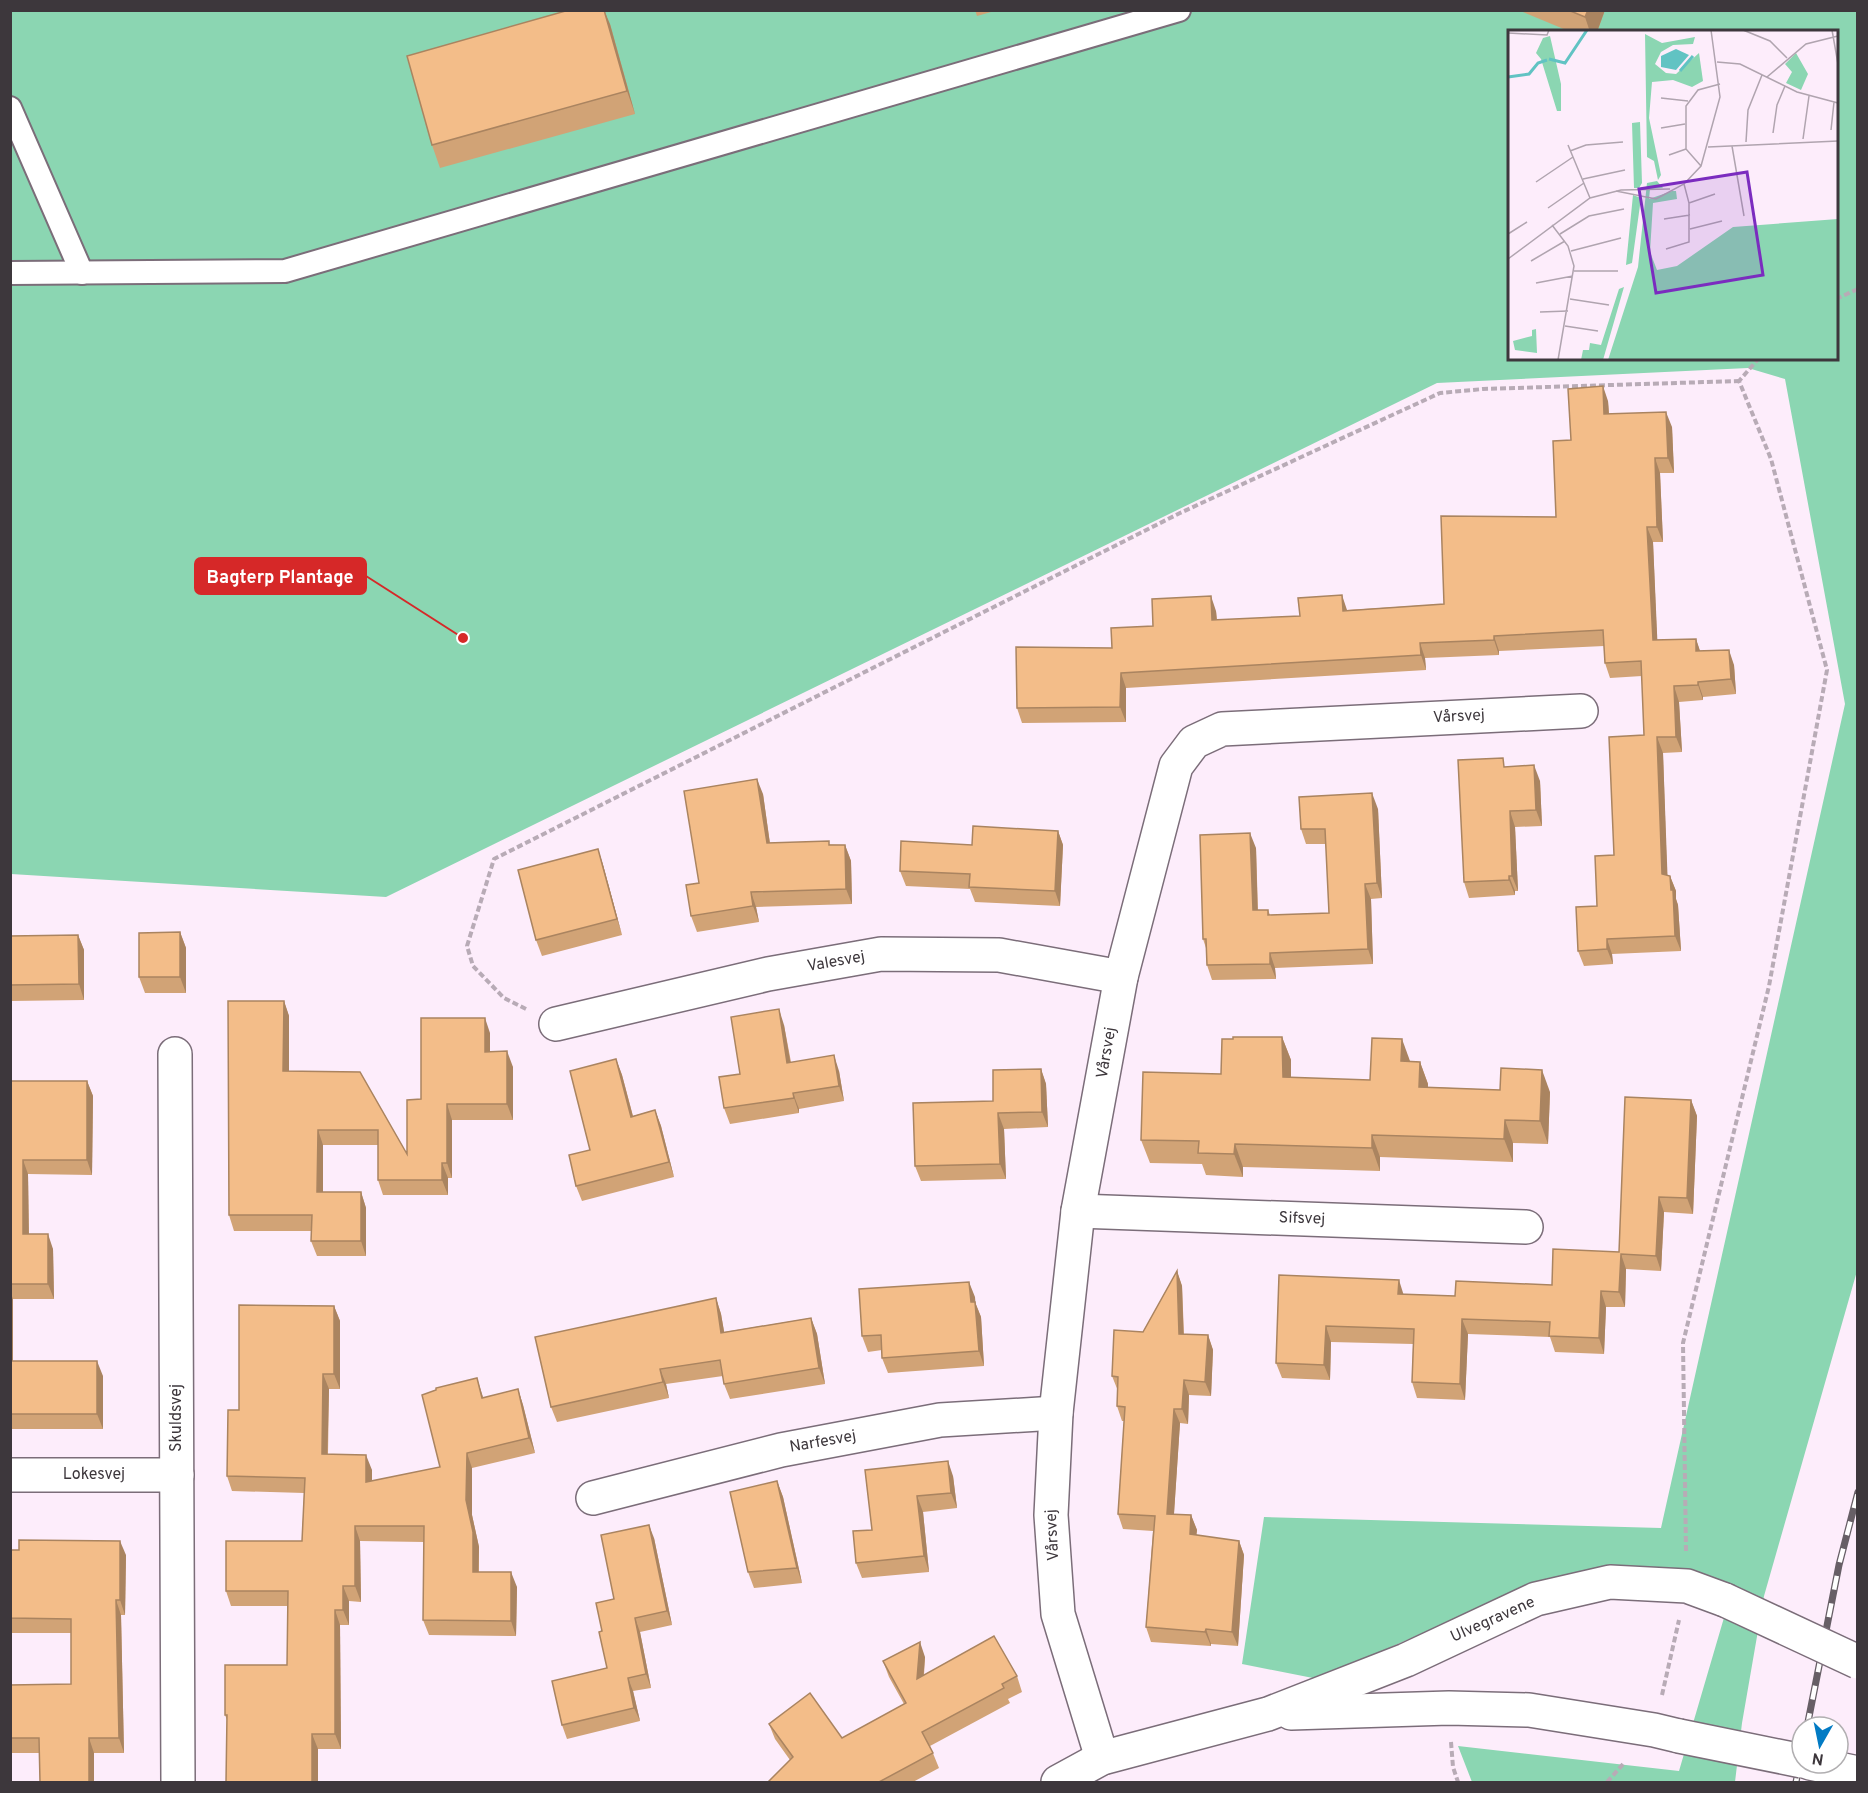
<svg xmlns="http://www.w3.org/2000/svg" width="1868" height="1793" font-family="Overpass,sans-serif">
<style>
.green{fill:#8bd6b2;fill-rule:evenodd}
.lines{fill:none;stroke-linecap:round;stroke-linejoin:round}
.lane-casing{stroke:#7b6d79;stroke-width:26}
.street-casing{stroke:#7b6d79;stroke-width:36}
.secondary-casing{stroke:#7b6d79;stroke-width:36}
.path{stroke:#b8abb6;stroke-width:4;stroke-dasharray:6 3;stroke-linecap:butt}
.lane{stroke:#fff;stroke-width:22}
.street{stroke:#fff;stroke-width:33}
.secondary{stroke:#fff;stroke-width:33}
.rail-casing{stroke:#675f66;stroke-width:7}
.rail{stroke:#fff;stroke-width:4.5;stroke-dasharray:14;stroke-linecap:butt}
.secondary-bridge-casing{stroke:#7b6d79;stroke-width:36;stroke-linecap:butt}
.secondary-bridge{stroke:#fff;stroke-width:33}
.wall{fill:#d1a376}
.shaded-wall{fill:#aa8460}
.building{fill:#f3bd89;stroke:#aa8460;stroke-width:1.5}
.labels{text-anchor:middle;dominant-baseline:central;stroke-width:4.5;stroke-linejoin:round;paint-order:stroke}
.street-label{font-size:16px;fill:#3d373c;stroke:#fff}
.inset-river{fill:none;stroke:#61c3c3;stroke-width:3}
.inset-road{fill:none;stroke:#b0a4af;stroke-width:1.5}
.view{fill:#7b2cbf;fill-opacity:0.15;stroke:#7b2cbf;stroke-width:3}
.inset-edge{fill:none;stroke:#3d373c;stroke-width:3}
.leader{fill:none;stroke:#d62828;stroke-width:2}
.callout-dot{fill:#d62828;stroke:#fff;stroke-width:2}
.callout{fill:#d62828;stroke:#d62828;stroke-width:2}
.callout-label{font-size:18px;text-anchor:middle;font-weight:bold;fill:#fff}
</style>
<rect width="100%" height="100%" fill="#fdedfb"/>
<path class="green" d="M10,11H1857V1271L1764,1596L1742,1723L1735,1782H1472L1458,1746L1679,1771L1733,1587L1668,1567L1548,1578L1318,1679L1242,1664L1264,1517L1661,1528L1845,704L1785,379L1748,368L1437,383L386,897L11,874ZM1510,32H1836V358H1510Z"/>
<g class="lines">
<g class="lane-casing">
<g id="lane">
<path d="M10,108L82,273"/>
<path d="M10,273L285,271L1179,10"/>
</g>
</g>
<g class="street-casing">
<g id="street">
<path d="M556,1024L768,974L881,954L999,955L1121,977"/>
<path d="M175,1054L178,1782"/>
<path d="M1078,1211L1526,1227"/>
<path d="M10,1475H177"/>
<path d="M593,1498L781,1450L940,1420L1056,1413"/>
<path d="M1102,1758L1058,1614L1051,1515L1056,1413L1078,1211L1121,977L1176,766L1194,742L1222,729L1581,711"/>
</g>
</g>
<g class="secondary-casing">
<g id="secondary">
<path d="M1291,1713L1449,1708L1529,1710L1654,1730L1679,1736"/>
<path d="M1810,1763L1858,1773"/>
<path d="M1058,1782L1102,1758L1268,1714L1406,1660L1536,1599L1610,1582L1687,1586L1725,1600"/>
</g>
</g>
<g class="path">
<path d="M1836,299L1858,289"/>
<path d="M526,1009L504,998L473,966L467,946L494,859L1180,513L1440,393L1483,389L1739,381"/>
<path d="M1686,1551L1683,1343L1769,986L1827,670L1771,459L1739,381L1759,358"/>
<path d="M1662,1695L1679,1620"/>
<path d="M1451,1742L1453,1767L1458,1782"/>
<path d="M1607,1782L1625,1762"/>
</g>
<use href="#lane" class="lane"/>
<use href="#street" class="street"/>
<use href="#secondary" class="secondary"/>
<g class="rail-casing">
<g id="rail">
<path d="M1807,1727L1839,1565L1858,1492"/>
<path d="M1796,1782L1802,1753"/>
</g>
</g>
<use href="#rail" class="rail"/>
<g class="secondary-bridge-casing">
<g id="secondary-bridge">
<path d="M1725,1600L1858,1662"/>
<path d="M1679,1736L1802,1761"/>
</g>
</g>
<use href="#secondary-bridge" class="secondary-bridge"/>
</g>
<g class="wall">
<path d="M975,10H998L977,16Z"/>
<path d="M1518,10H1605L1597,32H1571Z"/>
<path d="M610,24L635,114L440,168L432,145Z"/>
<path d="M1608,401L1609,414L1672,427L1674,473H1660L1663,542H1653L1657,640L1696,639L1700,651L1734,665L1736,694L1703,697V700L1679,702L1682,752L1663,753L1667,875L1670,876L1676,891V899L1678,905L1681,951L1612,954L1613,964L1584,966L1578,951L1597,906L1614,855L1644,735L1642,676L1610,678L1605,663L1604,646L1499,651V655L1425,658L1426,670L1126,688V722L1022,723L1017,708L1112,648L1153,626L1216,611L1217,620L1300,616L1347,610L1444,604L1556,517L1571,440Z"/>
<path d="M1506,767L1540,781L1542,826L1515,827L1518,891H1515V895L1469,898L1464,882Z"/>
<path d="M763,794L770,843L845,845L851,861L852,904L756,907L759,922L697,932L691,916L699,883Z"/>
<path d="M1378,809L1382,898L1371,899L1373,964L1275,968L1276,979L1212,980L1207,965L1206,948L1203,939L1256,848L1258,910H1268L1270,915L1329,913L1326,844H1306L1301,829Z"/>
<path d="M1058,831L1063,845L1060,906L975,902L970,889L906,886L900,871L972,845Z"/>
<path d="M598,849L603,865L622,935L542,956L536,940Z"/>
<path d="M180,932L186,948V993H145L139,977Z"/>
<path d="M78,935L84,950V1000L10,1001V936Z"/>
<path d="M284,1001L289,1016V1071L360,1072L407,1154L490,1033V1052L513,1067V1120H452V1178H448V1195H383L378,1180V1145H323V1192H361L366,1208V1256H317L311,1241L312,1231H234L229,1215Z"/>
<path d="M784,1025L791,1062L839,1071L844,1101L799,1109V1113L730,1124L724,1108L740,1074Z"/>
<path d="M1282,1037L1291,1060V1078L1370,1080L1410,1061L1420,1062L1428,1084V1087L1550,1092L1548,1144L1513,1143V1162L1380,1157V1171L1243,1167V1177L1206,1175L1202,1164L1150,1163L1141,1140L1221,1074Z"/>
<path d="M616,1059L622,1075L633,1116L655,1110L661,1126L674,1177L582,1201L576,1186L590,1150Z"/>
<path d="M1041,1069L1046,1084L1048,1127L1004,1129L1006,1179L921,1181L915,1166L993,1101Z"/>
<path d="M10,1081H87L93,1096L92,1175L28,1174L29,1234L53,1249L54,1299H13V1361L103,1376V1429H10Z"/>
<path d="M1691,1100L1697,1116L1693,1214L1664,1212L1661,1271L1626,1269L1625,1307H1606L1604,1354L1555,1352L1550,1337L1468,1334L1465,1400L1417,1398L1412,1382L1413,1344L1331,1342L1330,1380L1282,1378L1276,1363L1279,1275L1404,1294L1455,1296L1552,1285L1619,1252Z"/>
<path d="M1177,1271L1182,1286L1184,1334L1208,1335L1213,1350L1211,1396L1189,1395L1188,1424L1180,1423L1174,1514L1191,1515L1197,1530L1196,1535L1239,1541L1244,1555L1238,1646L1211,1644V1646L1151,1642L1146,1627L1153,1531L1123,1529L1118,1514L1124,1421H1122L1117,1406L1118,1391L1112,1376L1143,1332Z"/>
<path d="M975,1297V1302L981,1317L984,1366L888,1373L882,1358V1350L868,1352L862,1336Z"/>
<path d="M716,1298L721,1314L724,1332L811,1318L817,1334L825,1384L730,1399L724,1384L723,1376L666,1384L669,1398L557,1422L551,1407Z"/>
<path d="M334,1306L340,1321V1389H329L328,1454L372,1470V1481L440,1467L482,1394L483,1398L518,1389L523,1405L535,1453L472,1468V1515L479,1547V1572L517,1587L516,1636L429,1635L423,1620L424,1542L360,1541L361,1602L349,1601V1625H340L341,1749H318V1782H226L227,1720L225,1715L287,1665V1606H231L226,1591L302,1541L304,1493L232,1491L227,1476L239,1410Z"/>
<path d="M865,1470L953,1476L957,1508L923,1512L929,1572L862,1578L856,1563L872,1530Z"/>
<path d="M777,1481L783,1497L802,1583L754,1588L748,1572Z"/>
<path d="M654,1538L672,1625L640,1632L651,1688L633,1691L640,1721L567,1739L562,1725L607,1668L602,1631L614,1599Z"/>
<path d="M10,1550L126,1555L125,1615H121L124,1753H10V1685L71,1684V1633H10Z"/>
<path d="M925,1657L924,1675L1017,1676L1022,1692L1008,1699L1010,1703L930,1746L939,1768L913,1782H768L790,1760L775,1739L769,1724L842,1738L904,1704L889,1677L883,1661Z"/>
</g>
<g class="shaded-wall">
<path d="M604,10L610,24L635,114L627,91Z"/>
<path d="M1588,10H1605L1597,32H1590L1585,17Z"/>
<path d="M1603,386L1608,401L1610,430L1604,414Z"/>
<path d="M1666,412L1672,427L1674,473L1668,458Z"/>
<path d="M1655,458L1660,473L1663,542L1657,527Z"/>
<path d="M1647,527L1653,542L1658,655L1653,640Z"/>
<path d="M1342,595L1347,610L1343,611Z"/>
<path d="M1211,596L1216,611L1218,635L1212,620Z"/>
<path d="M1494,636L1499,651V655L1494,640Z"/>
<path d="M1696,639L1701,654L1696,651Z"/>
<path d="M1420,643L1425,658L1426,670L1421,655Z"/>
<path d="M1729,650L1734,665L1736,694L1731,679Z"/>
<path d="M1121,673L1126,688V722L1120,707Z"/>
<path d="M1698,682L1703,697V700L1698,685Z"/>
<path d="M1674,686L1679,702L1682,752L1676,737Z"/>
<path d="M1657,737L1663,753L1668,889L1662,874Z"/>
<path d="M1534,765L1540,781L1542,826L1536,810Z"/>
<path d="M757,779L763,794L772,859L767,843Z"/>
<path d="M1372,793L1378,809L1382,898L1377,883Z"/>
<path d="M1510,811L1515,827L1518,891L1512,876Z"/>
<path d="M1058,831L1063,845L1060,906L1055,891Z"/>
<path d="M1250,833L1256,848L1258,925L1253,910Z"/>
<path d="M845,845L851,861L852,904L846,889Z"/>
<path d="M598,849L603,865L622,935L617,919Z"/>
<path d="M1509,876L1515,891V895L1509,880Z"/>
<path d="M1670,876L1676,891V899L1678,905L1681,951L1675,936Z"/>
<path d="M1365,884L1371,899L1373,964L1368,949Z"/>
<path d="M751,892L756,907L759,922L753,906Z"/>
<path d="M180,932L186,948V993L180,977Z"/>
<path d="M78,935L84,950V1000L79,984Z"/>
<path d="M1607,939L1612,954L1613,964L1607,949Z"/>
<path d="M1270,953L1275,968L1276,979L1270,964Z"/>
<path d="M284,1001L289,1016V1087L283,1071Z"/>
<path d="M779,1009L784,1025L793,1078L787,1063Z"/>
<path d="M485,1018L490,1033V1067L485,1052Z"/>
<path d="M1282,1037L1291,1060V1100L1283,1077Z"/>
<path d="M1402,1039L1410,1061H1401Z"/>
<path d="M507,1051L513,1067V1120L507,1104Z"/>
<path d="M834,1055L839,1071L844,1101L839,1086Z"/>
<path d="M616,1059L622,1075L637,1132L631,1117Z"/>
<path d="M1420,1062L1428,1084L1427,1110L1419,1087Z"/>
<path d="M1041,1069L1046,1084L1048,1127L1042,1112Z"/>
<path d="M1542,1070L1550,1092L1548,1144L1540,1121Z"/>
<path d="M87,1081L93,1096L92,1175L87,1160Z"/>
<path d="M793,1093L799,1109V1113L794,1098Z"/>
<path d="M1691,1100L1697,1116L1693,1214L1687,1198Z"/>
<path d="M447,1104L452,1120V1178L447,1163Z"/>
<path d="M655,1110L661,1126L674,1177L669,1162Z"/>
<path d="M998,1113L1004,1129L1006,1179L1000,1164Z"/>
<path d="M1505,1120L1513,1143V1162L1504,1139Z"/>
<path d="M318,1130L323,1145V1207L317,1192Z"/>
<path d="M1372,1135L1380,1157V1171L1372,1148Z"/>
<path d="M1235,1144L1243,1167V1177L1234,1154Z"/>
<path d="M23,1160L28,1174L29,1249L23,1234Z"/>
<path d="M442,1163L448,1178V1195L442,1180Z"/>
<path d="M361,1192L366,1208V1256L361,1241Z"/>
<path d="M1659,1197L1664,1212L1661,1271L1656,1256Z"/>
<path d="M48,1234L53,1249L54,1299L48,1284Z"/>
<path d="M1621,1254L1626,1269L1625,1307L1619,1292Z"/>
<path d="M1177,1271L1182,1286L1184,1349L1179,1334Z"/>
<path d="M1399,1280L1404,1296L1398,1294Z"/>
<path d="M969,1282L975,1297L976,1310L975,1302L981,1317L984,1366L979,1351L971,1302Z"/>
<path d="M10,1291L13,1299V1376L10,1370Z"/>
<path d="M1601,1291L1606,1307L1604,1354L1599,1338Z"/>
<path d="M716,1298L721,1314L727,1348L721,1333Z"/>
<path d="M334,1306L340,1321V1389L334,1374Z"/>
<path d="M811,1318L817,1334L825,1384L819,1368Z"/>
<path d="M1462,1319L1468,1334L1465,1400L1460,1384Z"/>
<path d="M1326,1326L1331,1342L1330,1380L1324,1365Z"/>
<path d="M1208,1335L1213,1350L1211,1396L1205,1382Z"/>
<path d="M97,1361L103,1376V1429L97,1414Z"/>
<path d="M660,1369L666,1384L669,1398L663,1382Z"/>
<path d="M323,1374L329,1389L327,1469L322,1454Z"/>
<path d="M477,1378L482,1394L487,1413L482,1398Z"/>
<path d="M1184,1380L1189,1395L1188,1424L1182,1409Z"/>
<path d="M518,1389L523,1405L535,1453L529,1438Z"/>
<path d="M1174,1409L1180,1423L1173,1528L1167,1514Z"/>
<path d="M467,1453L472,1468V1515L479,1547L478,1587L473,1572L466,1500Z"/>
<path d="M366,1455L372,1470V1497L366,1482Z"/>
<path d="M948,1461L953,1476L957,1508L951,1493Z"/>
<path d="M777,1481L783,1497L802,1583L797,1568Z"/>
<path d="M917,1496L923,1512L929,1572L924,1556Z"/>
<path d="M1191,1515L1197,1530L1195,1549L1190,1534Z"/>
<path d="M649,1525L654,1538L672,1625L667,1611Z"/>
<path d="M355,1526L360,1541L361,1602L355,1586Z"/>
<path d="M120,1541L126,1555L125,1615L120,1600Z"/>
<path d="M1239,1541L1244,1555L1238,1646L1232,1632Z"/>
<path d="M511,1572L517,1587L516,1636L511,1621Z"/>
<path d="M343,1586L349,1601V1625L343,1610Z"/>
<path d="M116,1600L121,1615L124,1753L119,1738Z"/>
<path d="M335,1610L340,1625L341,1749L335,1734Z"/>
<path d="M635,1618L640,1632L651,1688L646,1674Z"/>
<path d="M1206,1629L1211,1644V1646L1205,1632Z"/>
<path d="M920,1642L925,1657L922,1694L917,1679Z"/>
<path d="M628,1678L633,1691L640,1721L634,1708Z"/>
<path d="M312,1734L318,1749V1782H312Z"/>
<path d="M89,1738L94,1753V1782H89Z"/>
</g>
<g class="building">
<path d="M569,10H604L627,91L432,145L407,56Z"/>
<path d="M1568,10H1588L1585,17Z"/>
<path d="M1603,386L1604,414L1666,412L1668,458H1655L1657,527H1647L1653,640L1696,639V651L1729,650L1731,679L1698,682V685L1674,686L1676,737H1657L1662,874L1670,876L1671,890H1673L1675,936L1607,939V949L1578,951L1576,907L1597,906L1595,856L1614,855L1609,737L1644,735L1641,661L1605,663L1603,630L1494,636V640L1420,643L1421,655L1121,673L1120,707L1017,708L1016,647L1112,648L1111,628L1153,626L1152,599L1211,596L1212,620L1300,616L1298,598L1342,595L1343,611L1444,604L1441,516L1556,517L1553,441L1571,440L1568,389Z"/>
<path d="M1503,758L1504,767L1534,765L1536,810L1510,811L1512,876H1509V880L1464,882L1458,760Z"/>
<path d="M757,779L767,843L829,841V845H845L846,889L751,892L753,906L691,916L686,885L699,883L684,791Z"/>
<path d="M1372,793L1377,883L1365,884L1368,949L1270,953V964L1207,965L1206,939H1203L1200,835L1250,833L1253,910H1268V915L1329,913L1325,829H1301L1299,797Z"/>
<path d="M973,826L1058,831L1055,891L969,887L970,874L900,871L901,841L972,845Z"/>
<path d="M598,849L617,919L536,940L518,870Z"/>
<path d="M180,932V977H139V933Z"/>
<path d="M78,935L79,984L10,985V936Z"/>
<path d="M228,1001H284L283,1071L360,1072L407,1154V1100L421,1099V1018H485V1052L507,1051V1104H447V1163H442V1180H378V1130H318L317,1192H361V1241H311L312,1215H229Z"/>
<path d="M779,1009L787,1063L834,1055L839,1086L793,1093L794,1098L724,1108L719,1077L740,1074L731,1017Z"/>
<path d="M1233,1037H1282L1283,1077L1370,1080L1372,1038L1402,1039L1401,1061L1420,1062L1419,1087L1500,1090L1501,1068L1542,1070L1540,1121L1505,1120L1504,1139L1372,1135V1148L1235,1144L1234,1154L1198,1153L1199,1141L1141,1140L1143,1072L1221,1074L1222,1039H1233Z"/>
<path d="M616,1059L631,1117L655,1110L669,1162L576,1186L569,1155L590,1150L570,1071Z"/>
<path d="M1041,1069L1042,1112L998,1113L1000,1164L915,1166L913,1103L993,1101V1070Z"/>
<path d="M10,1081H87V1160H23V1234H48V1284H10Z"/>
<path d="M1625,1097L1691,1100L1687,1198L1659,1197L1656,1256L1621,1254L1619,1292L1601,1291L1599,1338L1549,1336L1550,1322L1462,1319L1460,1384L1412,1382L1414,1329L1326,1326L1324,1365L1276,1363L1279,1275L1399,1280L1398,1294L1455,1296L1456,1281L1552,1285L1553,1249L1619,1252Z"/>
<path d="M1177,1271L1179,1334L1208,1335L1205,1382L1184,1380L1182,1409H1174L1167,1514L1191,1515L1190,1534L1239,1541L1232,1632L1206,1629L1205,1632L1146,1627L1155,1516L1118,1514L1125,1407L1117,1406L1118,1377L1112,1376L1114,1330L1143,1332Z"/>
<path d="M969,1282L971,1302H975L979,1351L882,1358L881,1335L862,1336L859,1289Z"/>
<path d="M716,1298L721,1333L811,1318L819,1368L724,1384L720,1360L660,1369L663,1382L551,1407L535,1337Z"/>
<path d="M239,1305L334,1306V1374H323L322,1454L366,1455V1482L440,1467L422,1395L436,1390V1388L477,1378L482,1398L518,1389L529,1438L467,1453L466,1500L473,1532V1572H511V1621L423,1620L424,1526H355V1586H343V1610H335V1734H312V1782H226L227,1715H225V1665H287L288,1591H226V1541H302L305,1478L227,1476L228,1410H239Z"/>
<rect x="10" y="1361" width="87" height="53"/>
<path d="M948,1461L951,1493L917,1496L924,1556L856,1563L853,1531L872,1530L865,1470Z"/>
<path d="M777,1481L797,1568L748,1572L730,1492Z"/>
<path d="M649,1525L667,1611L635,1618L646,1674L628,1678L634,1708L562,1725L552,1681L607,1668L599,1632L602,1631L596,1603L614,1599L601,1535Z"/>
<path d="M19,1540L120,1541V1600H116L119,1738H89V1782H40L39,1738H10V1685L71,1684V1619L10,1618V1550H19Z"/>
<path d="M994,1636L1017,1676L1002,1684L1004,1688L922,1732L933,1753L879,1782H768L793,1757L769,1724L810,1693L842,1738L906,1703L883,1661L920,1642L917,1679Z"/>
</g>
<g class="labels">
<g class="street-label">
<text transform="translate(1459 717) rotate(-3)">Vårsvej</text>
<text transform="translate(836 962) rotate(-10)">Valesvej</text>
<text transform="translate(1107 1053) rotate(-80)">Vårsvej</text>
<text transform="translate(1302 1219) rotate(2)">Sifsvej</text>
<text transform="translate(177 1418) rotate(-90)">Skuldsvej</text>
<text transform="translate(823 1442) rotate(-10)">Narfesvej</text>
<text x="94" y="1475">Lokesvej</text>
<text transform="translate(1053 1535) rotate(-93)">Vårsvej</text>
<text transform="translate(1493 1620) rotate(-24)">Ulvegravene</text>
</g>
</g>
<g transform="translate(1508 30)">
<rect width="330" height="330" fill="#fdedfb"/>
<path d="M137,4L154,13L187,7L185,14L165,15L153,22L147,34L158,43L168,44L191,23L195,51L184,57L165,50L144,52L141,88L153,145L150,150L146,131L139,127ZM42,6L53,54V81H49L33,29L28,23L35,8ZM288,23L300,44L293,60L278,53L284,42L277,34ZM132,92L134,153L131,158H126L124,93ZM149,151L155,158L142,159L141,169L164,161H168L169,169L145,173L142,222L149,240L169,236L225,197L330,189V330H100L130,237L139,153ZM125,165L133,168L124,233L118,235ZM116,257L95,330H73L75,320H81L82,313L93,315L111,259ZM28,299L29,323L7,320L5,311L24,306V300Z" fill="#8bd6b2"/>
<path d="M168,19L181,25L168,40L153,37V26Z" fill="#61c3c3"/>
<path class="inset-river" d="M41,29L57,33L79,0M172,41L185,26M0,47L21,44L30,33L39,30"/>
<path class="inset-road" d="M235,0L262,11L279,28M324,0L330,34M0,3L39,5L41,0M209,32L232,34L289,62L330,73M259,47L298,14L330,6M153,68L180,71M153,98L177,94M323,100L326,72M265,103L269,75L277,56M295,109L301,66M238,112L240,80L254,45M60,115L82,168M224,116L236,186M200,117L330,111M62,121L78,115L115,112M161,125L178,119M193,136L178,119V76L190,60L212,54M75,149L117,140M28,152L65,127M108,161L148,169L176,154L193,136L212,67L203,0M181,173L207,164M40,178L76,153M156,189L182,185M44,195L60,216L66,236L50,330M182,199L214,191M0,204L19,192M52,204L81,186L116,179M158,219L181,212V173L176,154M63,221L113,208M0,229L82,168L113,160L162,159M23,231L57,211M66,241H110M28,253L65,246M62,269L101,275M32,282L60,281M57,296L90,301"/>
<path class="view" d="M239,142L255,245L148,263L131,159Z"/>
<rect width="330" height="330" class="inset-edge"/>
</g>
<path class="leader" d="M463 638L366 576"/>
<circle class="callout-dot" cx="463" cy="638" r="6"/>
<rect class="callout" x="195" y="558" width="171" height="36" rx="6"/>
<g class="callout-label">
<text x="280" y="583">Bagterp Plantage</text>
</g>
<rect width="1868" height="1793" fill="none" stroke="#3d373c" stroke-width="24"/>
<g transform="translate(1820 1745) rotate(189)"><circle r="28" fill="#ffffff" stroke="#b1afb1" stroke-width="1.5"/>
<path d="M0-4.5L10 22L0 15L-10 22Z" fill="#027bc4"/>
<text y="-9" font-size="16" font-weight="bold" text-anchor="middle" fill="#3d373c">N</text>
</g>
</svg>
